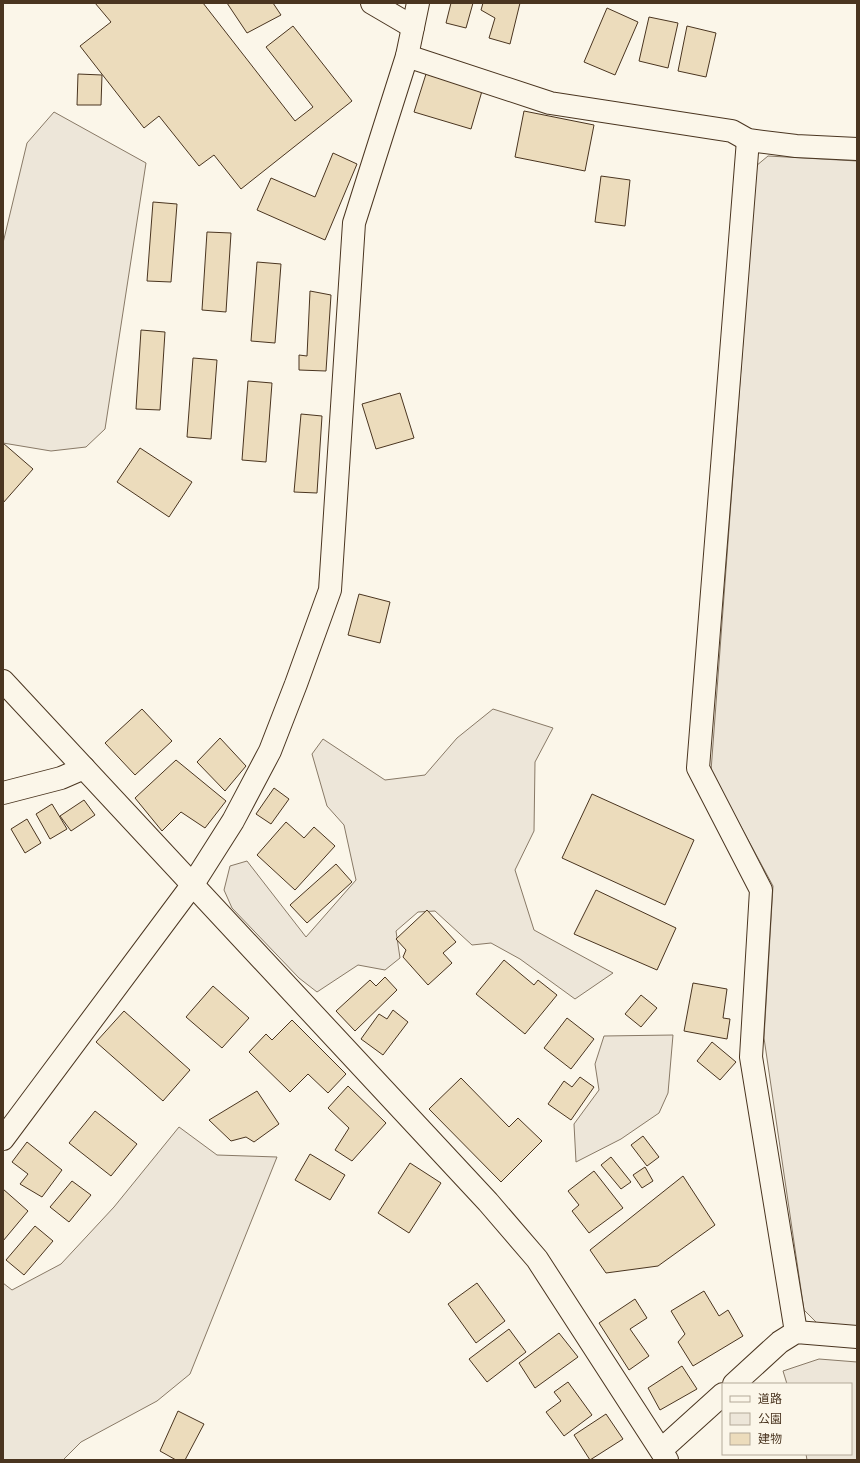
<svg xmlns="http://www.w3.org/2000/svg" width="860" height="1463" font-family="'Roboto Condensed','Noto Sans JP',sans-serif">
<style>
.green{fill:#ede6d9;stroke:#887966}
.building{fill:#ecdcbc;stroke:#4a3520}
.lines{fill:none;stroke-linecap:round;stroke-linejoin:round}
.minor-casing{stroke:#4a3520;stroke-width:24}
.minor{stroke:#fbf6e9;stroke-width:22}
</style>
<rect width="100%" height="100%" fill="#fbf6e9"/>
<g class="green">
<path d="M54,112L146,163L105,429L86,447L51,451L3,443V243L27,143Z"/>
<path d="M768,156L857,161V1326L818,1324L804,1310L764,1038L773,886L711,771L756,166Z"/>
<path d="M493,709L553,728L535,762L534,831L515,870L534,930L613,973L575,999L520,959L491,943L472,945L435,911L418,912L396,931L400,958L385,970L358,965L317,992L299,978L232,908L224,890L230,866L247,861L306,937L356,880L344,825L327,806L312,754L323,739L385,780L425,775L457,738Z"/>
<path d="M673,1035L668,1093L659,1113L621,1139L576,1162L574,1124L599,1090L595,1064L604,1036Z"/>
<path d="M179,1127L217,1155L277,1157L190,1374L157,1401L81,1442L63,1460H3V1283L12,1290L61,1264L114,1207Z"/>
<path d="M819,1359L857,1362V1460H807L806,1454H851V1384H787L783,1371Z"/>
</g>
<g class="building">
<path d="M95,3H203L295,121L313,107L266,47L293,26L352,101L241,189L214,155L199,166L159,116L144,128L80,46L111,22Z"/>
<path d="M227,3H273L281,15L247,33Z"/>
<path d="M451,3H473L466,28L446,23Z"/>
<path d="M483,3H520L510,44L489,38L495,18L481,10Z"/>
<path d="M607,8L638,22L615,75L584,62Z"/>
<path d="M649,17L678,23L668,68L639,61Z"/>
<path d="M687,26L716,33L706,77L678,71Z"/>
<path d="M78,74L102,75L101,105H77Z"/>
<path d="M426,74L482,91L471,129L414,112Z"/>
<path d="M524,111L594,125L585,171L515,157Z"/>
<path d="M333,153L357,164L325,240L257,210L271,178L315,197Z"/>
<path d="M601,176L630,180L625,226L595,222Z"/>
<path d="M153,202L177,204L171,282L147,281Z"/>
<path d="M207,232L231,233L226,312L202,310Z"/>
<path d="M257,262L281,264L275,343L251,341Z"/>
<path d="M310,291L331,295L326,371L299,370V355L307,356Z"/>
<path d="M141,330L165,332L160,410L136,409Z"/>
<path d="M193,358L217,360L211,439L187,437Z"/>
<path d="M248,381L272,383L266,462L242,460Z"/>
<path d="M400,393L414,438L376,449L362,404Z"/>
<path d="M301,414L322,416L317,493L294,492Z"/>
<path d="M3,443L33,469L3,503Z"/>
<path d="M140,448L192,482L169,517L117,482Z"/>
<path d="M359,594L390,602L380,643L348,635Z"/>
<path d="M142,709L172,741L135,775L105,743Z"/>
<path d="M220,738L246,766L225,791L197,762Z"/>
<path d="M176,760L226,801L205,828L181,812L162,831L135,798Z"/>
<path d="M274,788L289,799L271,824L256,814Z"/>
<path d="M592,794L694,840L665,905L562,858Z"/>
<path d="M84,800L95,815L71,831L60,816Z"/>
<path d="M52,804L67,829L50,839L36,814Z"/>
<path d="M27,819L41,843L25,853L11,829Z"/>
<path d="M286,822L304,838L314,827L335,846L295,890L257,855Z"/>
<path d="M336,864L352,882L307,923L290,905Z"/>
<path d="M596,890L676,928L657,970L574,934Z"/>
<path d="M427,910L456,942L443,953L452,963L428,985L403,957L406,950L396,939Z"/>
<path d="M504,960L534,985L538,980L557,995L525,1034L476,994Z"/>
<path d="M385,977L397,990L355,1031L336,1011L370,980L376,986Z"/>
<path d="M693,983L727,989L723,1018L730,1019L727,1039L684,1031Z"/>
<path d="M213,986L249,1018L222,1048L186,1017Z"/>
<path d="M641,995L657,1008L641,1027L625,1014Z"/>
<path d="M393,1010L408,1022L383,1055L361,1039L379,1014L387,1019Z"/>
<path d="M124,1011L190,1070L163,1101L96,1042Z"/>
<path d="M567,1018L594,1039L571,1069L544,1048Z"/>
<path d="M292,1020L346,1074L328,1093L308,1074L290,1092L249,1052L266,1034L272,1040Z"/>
<path d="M712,1042L736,1062L720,1080L697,1061Z"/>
<path d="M580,1077L594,1087L571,1120L548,1104L564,1081L572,1087Z"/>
<path d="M461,1078L509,1127L518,1118L542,1141L501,1182L429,1109Z"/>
<path d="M348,1086L386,1123L352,1161L335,1150L349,1128L328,1108Z"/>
<path d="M257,1091L279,1124L254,1142L246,1137L231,1141L209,1120Z"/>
<path d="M95,1111L137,1144L111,1176L69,1143Z"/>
<path d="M643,1136L659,1157L647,1166L631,1145Z"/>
<path d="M27,1142L62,1170L42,1197L20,1184L28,1174L12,1162Z"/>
<path d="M310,1154L345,1175L330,1200L295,1180Z"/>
<path d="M611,1157L631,1182L621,1189L601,1165Z"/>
<path d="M410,1163L441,1183L409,1233L378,1213Z"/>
<path d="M645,1167L653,1181L642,1188L633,1175Z"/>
<path d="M594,1171L623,1208L589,1233L572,1211L579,1205L568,1191Z"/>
<path d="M683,1176L715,1225L658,1266L606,1273L590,1250Z"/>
<path d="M72,1181L91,1195L69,1222L50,1207Z"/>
<path d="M3,1189L28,1211L3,1241Z"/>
<path d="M35,1226L53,1241L24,1275L6,1260Z"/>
<path d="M477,1283L505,1321L476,1343L448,1304Z"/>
<path d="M704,1291L719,1316L728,1310L743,1336L693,1366L678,1342L685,1334L671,1311Z"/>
<path d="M635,1299L647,1318L630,1329L649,1356L629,1370L599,1323Z"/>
<path d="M509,1329L526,1352L487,1382L469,1359Z"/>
<path d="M559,1333L578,1357L535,1388L519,1363Z"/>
<path d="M682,1366L697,1389L660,1410L648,1388Z"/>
<path d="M568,1382L592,1415L564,1436L546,1412L561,1401L554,1392Z"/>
<path d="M178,1411L204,1424L185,1460H176L160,1451Z"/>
<path d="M606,1414L623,1439L590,1460L574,1435Z"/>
</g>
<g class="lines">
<g class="minor-casing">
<g id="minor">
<path d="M372,3L413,27"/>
<path d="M407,56L550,103L732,131L748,140L796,146L857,149"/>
<path d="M748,140L698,768L761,890L751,1057L796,1332"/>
<path d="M3,681L488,1202L537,1259L667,1460"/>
<path d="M3,793L61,778L84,768"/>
<path d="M3,1139L193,884L233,821L270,751L296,684L330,590L354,223L407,56L418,3"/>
<path d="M734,1384L780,1342L796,1332L857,1337"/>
<path d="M661,1450L723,1394"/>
</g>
</g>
<use href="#minor" class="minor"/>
</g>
<rect width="860" height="1463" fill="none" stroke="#4a3520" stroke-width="8"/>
<rect x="722" y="1383" width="130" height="72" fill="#fbf6e9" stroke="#b4a999"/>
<rect x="730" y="1396" width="20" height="6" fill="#fbf6e9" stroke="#b4a999"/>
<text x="758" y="1403" font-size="12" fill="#4a3520">道路</text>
<rect x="730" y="1413" width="20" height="12" fill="#ede6d9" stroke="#b4a999"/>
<text x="758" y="1423" font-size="12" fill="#4a3520">公園</text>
<rect x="730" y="1433" width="20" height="12" fill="#ecdcbc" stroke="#b4a999"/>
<text x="758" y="1443" font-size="12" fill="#4a3520">建物</text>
</svg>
